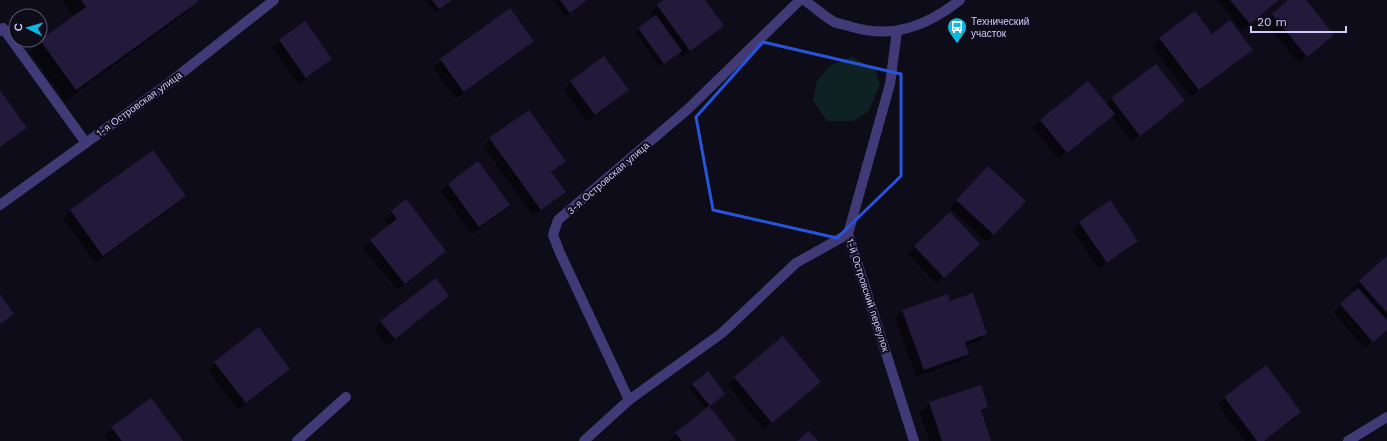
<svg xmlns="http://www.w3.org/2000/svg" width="1387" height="441" font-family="'Work Sans',sans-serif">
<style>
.green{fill:#0f2223}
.shadow{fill:#0007}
.building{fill:#23193a}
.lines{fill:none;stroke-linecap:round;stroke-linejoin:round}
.service{stroke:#423a76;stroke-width:10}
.minor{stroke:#423a76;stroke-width:10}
.tertiary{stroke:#423a76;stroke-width:10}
.marked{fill:none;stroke:#2654da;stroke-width:3;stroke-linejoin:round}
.labels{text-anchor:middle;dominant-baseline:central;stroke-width:4;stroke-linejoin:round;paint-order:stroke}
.poi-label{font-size:10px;fill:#d3c8fb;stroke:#0f0c1a;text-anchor:start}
.street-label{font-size:10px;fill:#d3c8fb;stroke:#0f0c1a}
</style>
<rect width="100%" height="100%" fill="#0f0c1a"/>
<path class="green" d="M852,57L875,69L880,85L868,112L853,121H827L813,100L817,81L830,66Z"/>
<g class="shadow">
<path d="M62,0H196L197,2L186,13L65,101L30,52L41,41L74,17Z"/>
<path d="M426,0H452L435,12Z"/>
<path d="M554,0H587L565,16Z"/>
<path d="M665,0H703L722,26L715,33L682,57L679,53L660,67L635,32L654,18L650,13Z"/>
<path d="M1217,0H1280L1242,31Z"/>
<path d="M1290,0H1305L1333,35L1299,64L1265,22Z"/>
<path d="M509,10L532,41L525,48L456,99L433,67L441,60Z"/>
<path d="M1194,12L1212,35L1251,50L1244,57L1191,97L1152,46L1159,39Z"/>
<path d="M305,23L330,59L323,66L299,84L272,48L280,41Z"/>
<path d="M571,82L628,90L620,97L587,122L564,90Z"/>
<path d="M0,92L26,127L18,135L0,148Z"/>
<path d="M1112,98L1184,101L1176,109L1132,142L1112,116L1062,156L1063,157L1059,160L1033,128L1040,120L1106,105Z"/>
<path d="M529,111L564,161L550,173L564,192L557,199L533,216L483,146L490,139Z"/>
<path d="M478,163L509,205L501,212L472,234L441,192L448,185Z"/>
<path d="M981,175L1024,201L986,242L950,208Z"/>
<path d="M185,196L178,203L95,263L63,218L71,211Z"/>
<path d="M406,200L445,251L397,290L363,248L389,226L384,219Z"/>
<path d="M1110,201L1137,240L1130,248L1099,269L1072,230L1079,223Z"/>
<path d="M915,247L972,251L936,284L908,254Z"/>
<path d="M1387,257V329L1365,348L1333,312L1355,292L1352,289Z"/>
<path d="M448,296L441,303L387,346L374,329L381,322Z"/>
<path d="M950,303L986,334L979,341L965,346L968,354L960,361L916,377L895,318L902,310Z"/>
<path d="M783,338L812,389L764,429L727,385Z"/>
<path d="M215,362L289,369L282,376L238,410L208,370Z"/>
<path d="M693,384L720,397L709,407L734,441H669L706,409L689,388Z"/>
<path d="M980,386L987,407L981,413L990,441H929L920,413L929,403Z"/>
<path d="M1225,397L1300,412L1293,420L1264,441H1245L1218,405Z"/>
<path d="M112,428L182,441H109L105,435Z"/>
</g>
<g class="building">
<path d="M81,0H197L198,2L76,90L40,40L86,7Z"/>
<path d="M432,0H452L439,9Z"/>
<path d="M560,0H587L570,13Z"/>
<path d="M663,0H705L724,26L690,51L657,5Z"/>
<path d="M1230,0H1279L1250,24Z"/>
<path d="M1288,0H1306L1334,35L1307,57L1272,14Z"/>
<path d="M510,8L534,41L464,92L440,59Z"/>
<path d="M1195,11L1212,34L1230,20L1253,50L1199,90L1159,38Z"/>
<path d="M656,15L682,51L664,64L638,28Z"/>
<path d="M305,21L332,59L306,78L279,40Z"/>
<path d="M604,56L629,90L595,115L570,81Z"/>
<path d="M1156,64L1185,101L1140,136L1111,98Z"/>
<path d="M1088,81L1115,114L1067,153L1040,120Z"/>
<path d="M0,90L27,128L0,147Z"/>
<path d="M529,110L566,161L551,172L566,192L541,210L489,138Z"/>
<path d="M153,150L186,196L103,256L70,210Z"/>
<path d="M478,161L510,205L479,227L448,184Z"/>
<path d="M988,166L1026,201L994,235L956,200Z"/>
<path d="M406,199L446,251L405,284L370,240L397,219L391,211Z"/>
<path d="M1110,200L1138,241L1107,263L1079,222Z"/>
<path d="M950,212L980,244L944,278L914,246Z"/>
<path d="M1387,256V313L1359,281Z"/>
<path d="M436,278L449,296L395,339L380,321Z"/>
<path d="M1358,288L1387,320V330L1373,342L1340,304Z"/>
<path d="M973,293L987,334L965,342L969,354L924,370L902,310L948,294L950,301Z"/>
<path d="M0,294L14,314L0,324Z"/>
<path d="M259,327L290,369L246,403L214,362Z"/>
<path d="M783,336L821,382L772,423L734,377Z"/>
<path d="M1266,365L1301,412L1264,441H1257L1224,397Z"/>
<path d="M708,371L725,394L710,406L692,384Z"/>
<path d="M981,385L988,407L981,410L991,441H942L929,402Z"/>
<path d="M151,398L183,441H122L111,427Z"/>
<path d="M709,406L736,440L735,441H682L675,433Z"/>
<path d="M809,431L818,441H797Z"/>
</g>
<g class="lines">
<g class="service">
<path d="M0,31L3,28L86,143"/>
<path d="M297,441L346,397"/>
</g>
<g class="minor">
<path d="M897,31L890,84L848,234L914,441"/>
<path d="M629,400L560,253L553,235L558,220L688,109L800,0"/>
<path d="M584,441L629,400L722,333L796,263L848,234"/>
<path d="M1348,441L1387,417"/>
</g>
<g class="tertiary">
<path d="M804,0C814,7 824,16 834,22C839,24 846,25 852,27C893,39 927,26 960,0"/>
<path d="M0,205L169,83L274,0"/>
</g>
</g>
<path class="marked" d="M763,42L901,74V176L837,238L713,210L696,117Z"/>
<defs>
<g id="bus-pin" transform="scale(1)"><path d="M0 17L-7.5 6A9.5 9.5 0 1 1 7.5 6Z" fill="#0fb8e1" stroke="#0f0c1a"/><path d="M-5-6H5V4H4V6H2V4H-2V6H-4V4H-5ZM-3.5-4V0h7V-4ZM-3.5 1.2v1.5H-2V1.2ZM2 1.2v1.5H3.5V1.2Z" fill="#fff"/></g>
</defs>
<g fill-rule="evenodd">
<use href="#bus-pin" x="957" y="27"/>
</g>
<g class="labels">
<g class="poi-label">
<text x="971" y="21">Технический<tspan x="971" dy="12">участок</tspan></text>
</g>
<g class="street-label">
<text transform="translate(139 104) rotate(-36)">1-я Островская улица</text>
<text transform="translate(608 178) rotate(-41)">3-я Островская улица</text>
<text transform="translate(868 295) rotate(72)">1-й Островский переулок</text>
</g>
</g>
<g transform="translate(28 28) rotate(275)"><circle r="19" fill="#0f0c1a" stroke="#5d5774"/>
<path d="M0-3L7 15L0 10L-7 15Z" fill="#0fb8e1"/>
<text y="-6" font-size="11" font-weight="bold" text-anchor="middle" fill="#d3c8fb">С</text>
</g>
<path d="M1251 26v6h95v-6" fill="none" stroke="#d3c8fb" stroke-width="2"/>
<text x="1257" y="26" font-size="12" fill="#d3c8fb" stroke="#0f0c1a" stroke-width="3" paint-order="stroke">20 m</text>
</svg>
